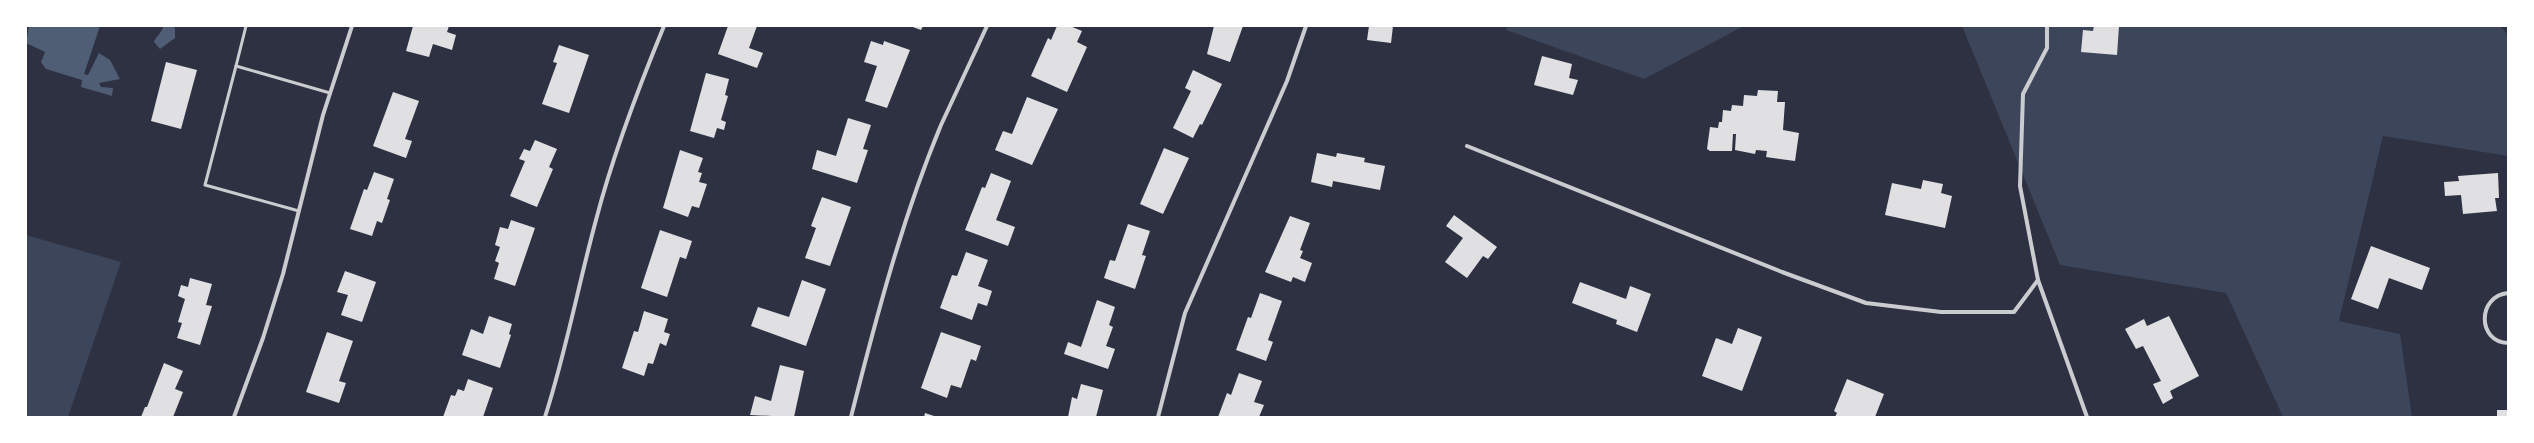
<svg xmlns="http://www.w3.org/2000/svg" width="2534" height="443" font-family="'Roboto Condensed',sans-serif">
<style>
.green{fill:#3c4559}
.water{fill:#4f5d75}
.building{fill:#e0e0e3}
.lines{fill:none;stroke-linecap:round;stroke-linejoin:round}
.service{stroke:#caccd0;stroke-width:3}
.minor{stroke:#caccd0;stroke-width:4}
</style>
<rect width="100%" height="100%" fill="#2d3142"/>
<g class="green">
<path d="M1508,26H1744L1644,79L1506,30Z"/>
<path d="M1962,26H2500L2508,35V156L2383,136L2339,321L2400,334L2412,417H2283L2226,293L2060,265Z"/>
<path d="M26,235L121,262L68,417H26Z"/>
</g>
<g class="water">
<path d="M29,26H100L84,74L88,75L99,53L110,60L120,79L99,83L101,87L113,88L112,96L81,87L82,80L46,69L41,62L45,52L26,43Z"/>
<path d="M172,26L175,28V38L160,49L154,42C156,36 161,34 163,27Z"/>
</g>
<g class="building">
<path d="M413,26H449L447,32L456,35L452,50L433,44L429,57L406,51Z"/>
<path d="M728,26H757L749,48L763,53L757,68L718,54Z"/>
<path d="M910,26H923L921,30Z"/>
<path d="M1057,26H1070L1082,31L1077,42L1087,47L1067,92L1031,76L1048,38L1051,40Z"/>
<path d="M1214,26H1243L1230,62L1207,54Z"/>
<path d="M1369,26H1393L1391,43L1367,40Z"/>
<path d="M2094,26H2119L2117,55L2081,52L2083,30L2093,31Z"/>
<path d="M871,41L883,45L884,41L910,50L887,108L865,101L877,66L864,62Z"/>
<path d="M559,45L589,55L569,113L542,104L557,63L553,62Z"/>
<path d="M1542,56L1572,64L1569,78L1578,80L1573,95L1534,85Z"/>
<path d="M166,62L197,70L181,129L151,121Z"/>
<path d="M1193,70L1222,84L1202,125L1200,124L1193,138L1173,128L1191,91L1185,88Z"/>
<path d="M706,73L729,79L725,95L728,96L721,120L726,122L724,130L717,128L714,138L690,131Z"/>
<path d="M1758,90L1778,91L1777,102H1785L1783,130L1799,133L1795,161L1766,157L1767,151L1756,150L1755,154L1735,150L1736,134H1733L1732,151H1710L1707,149L1710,127L1718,128L1719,122H1722L1723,110L1731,111L1732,105L1743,106L1744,95L1757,96Z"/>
<path d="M393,92L419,101L405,139L412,141L406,158L373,146Z"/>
<path d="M1027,97L1058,109L1032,165L995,150L1003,131L1012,134Z"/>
<path d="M848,118L871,125L863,149L868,150L857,183L812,169L817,150L836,156Z"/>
<path d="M535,140L557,149L549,167L553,169L537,207L510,196L525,161L519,159L524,149L530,151Z"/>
<path d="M1164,148L1189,158L1163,214L1140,204Z"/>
<path d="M680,150L703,158L698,172L702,173L699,182L707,184L699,208L692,206L688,217L663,208Z"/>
<path d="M1317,153L1336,157L1337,153L1365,158L1364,162L1385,166L1380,190L1333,181L1332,187L1311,182Z"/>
<path d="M374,172L394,179L387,199L390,200L382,223L377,221L372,236L350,229L364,189L367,190Z"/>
<path d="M991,173L1011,181L996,220L1015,227L1008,246L965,230L982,187L985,188Z"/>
<path d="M2498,173L2499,198H2495L2497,211L2463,214L2461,195L2445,196L2444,182L2459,181L2458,176Z"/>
<path d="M1923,180L1943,184L1941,193L1952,196L1945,228L1885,215L1892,183L1921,189Z"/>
<path d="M822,197L851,207L830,266L805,258L816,228L811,226Z"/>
<path d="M1454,215L1497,247L1488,259L1483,256L1467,278L1445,262L1463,238L1446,226Z"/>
<path d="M1290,216L1310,223L1300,250L1303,251L1300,258L1312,263L1305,282L1293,277L1291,282L1265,272Z"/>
<path d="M511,220L535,228L515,286L494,279L499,263L495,261L500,247L495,245L500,227L508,229Z"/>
<path d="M1128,224L1150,231L1142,255L1146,256L1135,289L1104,278L1110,260L1115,261Z"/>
<path d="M660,230L692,241L686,259L680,257L667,297L641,288Z"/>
<path d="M2371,246L2430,268L2422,290L2389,278L2378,309L2351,299Z"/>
<path d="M966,252L988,260L978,286L992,291L987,306L978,303L972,320L940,308L952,275L957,276Z"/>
<path d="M345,271L376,282L362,322L341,315L348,295L337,292Z"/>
<path d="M190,278L212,284L206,305L212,306L200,345L177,338L182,323L178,322L185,299L178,296L181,285L188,287Z"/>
<path d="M802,280L826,289L806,346L751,326L758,307L789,317Z"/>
<path d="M1580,282L1626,299L1630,286L1651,294L1637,332L1616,324L1617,320L1572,303Z"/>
<path d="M1260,293L1282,301L1268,340L1273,342L1266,361L1236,350L1248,317L1251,318Z"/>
<path d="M1097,300L1115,307L1109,325L1113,327L1106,346L1115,349L1108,369L1064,354L1068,342L1081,347Z"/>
<path d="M644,311L668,319L664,332L670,334L666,346L660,343L653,364L648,363L644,376L622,368L634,331L638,332Z"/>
<path d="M489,316L512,324L509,334L511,335L500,368L462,355L471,329L483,334Z"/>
<path d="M2169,316L2199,376L2170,391L2173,398L2163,404L2153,384L2161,381L2143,346L2136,349L2125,329L2144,319L2147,326Z"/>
<path d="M1738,328L1762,337L1742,391L1702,376L1716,338L1732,344Z"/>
<path d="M327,332L353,341L339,381L346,383L339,403L306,392Z"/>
<path d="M941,332L981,346L976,361L971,359L961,388L951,385L947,398L921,388Z"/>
<path d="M164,363L183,371L175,389L183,392L173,417H141L145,407H147Z"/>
<path d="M780,365L804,371L794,417L750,415L755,396L771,401Z"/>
<path d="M1239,373L1262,381L1254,402L1264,405L1259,417H1218L1227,393L1231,395Z"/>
<path d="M468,379L493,388L483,417H443L451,395L455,396L458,389L464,391Z"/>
<path d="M1847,379L1884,394L1875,417H1835L1837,413L1834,411Z"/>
<path d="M1081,384L1103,390L1096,417H1068L1072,397L1077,399Z"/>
<rect x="2497" y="410" width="11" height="7"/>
<path d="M925,413L937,417H924Z"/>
</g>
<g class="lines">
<g class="service">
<path d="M236,66L246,26"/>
<path d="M299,211L205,185L236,66L330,93"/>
</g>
<g class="minor">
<path d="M2047,26V48L2023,94L2020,186L2038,280L2087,417"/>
<path d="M1467,146L1782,272L1866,303L1941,312H2014L2038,280"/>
<path d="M2508,293C2477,296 2477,342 2508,343"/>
<path d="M234,417L263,338L283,274L323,115L352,26"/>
<path d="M545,417C566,352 578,286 596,220C613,154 638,89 664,26"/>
<path d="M851,417C876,318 902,219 941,125C956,92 972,59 987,26"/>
<path d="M1158,417L1185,313L1287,81L1306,26"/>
</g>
</g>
<rect width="2534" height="443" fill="none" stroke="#ffffff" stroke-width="54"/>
</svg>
